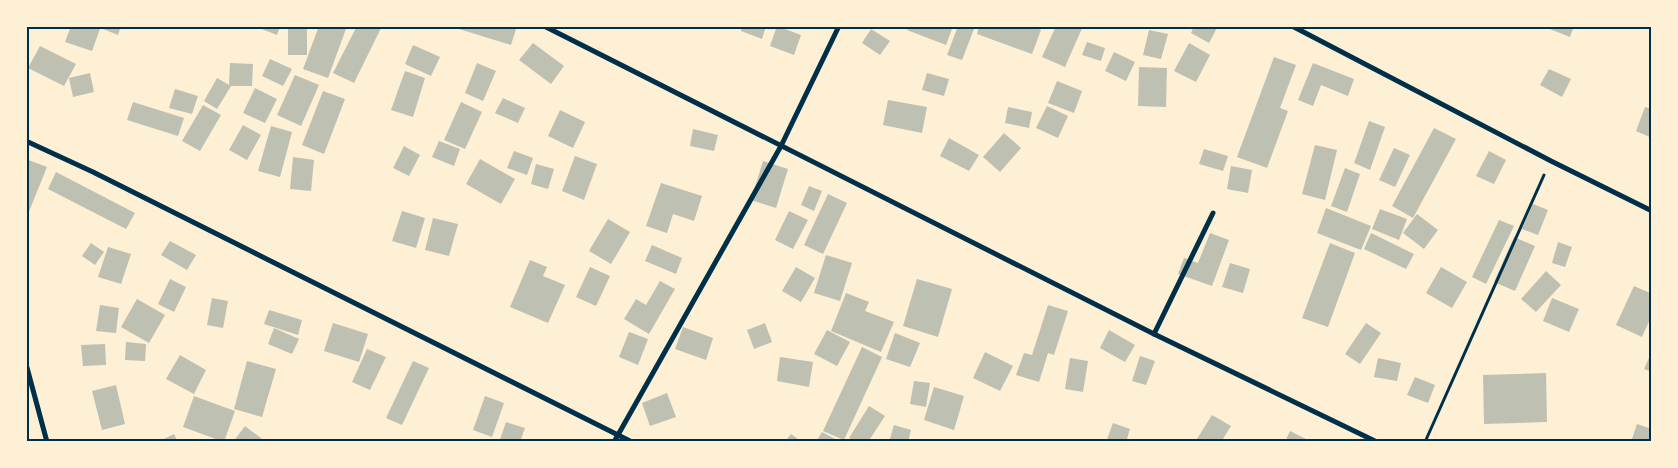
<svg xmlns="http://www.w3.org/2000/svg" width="1678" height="468" font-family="Manrope,sans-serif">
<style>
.building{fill:#bec0b2}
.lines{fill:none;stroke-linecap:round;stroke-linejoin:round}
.path{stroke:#003049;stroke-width:3}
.minor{stroke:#003049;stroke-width:5}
.neatline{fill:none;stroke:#003049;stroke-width:2}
</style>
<rect width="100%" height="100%" fill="#fdf0d5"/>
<g class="building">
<path d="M71,26H101L92,51L65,42Z"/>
<path d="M104,26H121L118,35L103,29Z"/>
<path d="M254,26H280L277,35Z"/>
<rect x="288" y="26" width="19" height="29"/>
<path d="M319,26H347L328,78L303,69Z"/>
<path d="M357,26H382L354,83L333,73Z"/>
<path d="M460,26H517L511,45L459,29Z"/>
<path d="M742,26H766L762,39L741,31Z"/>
<path d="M777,26L801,35L794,55L770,46Z"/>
<path d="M909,26H953L946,45L907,30Z"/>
<path d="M958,26H965L974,29L962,60L947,55Z"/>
<path d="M979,26H1031L1041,30L1032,54L977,34Z"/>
<path d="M1056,26H1083L1065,67L1042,57Z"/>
<path d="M1194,26H1218L1209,43L1191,33Z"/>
<path d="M1542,26H1574L1570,37Z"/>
<path d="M871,29L890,41L880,55L862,43Z"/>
<path d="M1149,30L1168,34L1161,59L1143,55Z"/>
<path d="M1087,42L1105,48L1101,61L1082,55Z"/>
<path d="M533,43L564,66L551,84L519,60Z"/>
<path d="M1189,43L1210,55L1196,82L1174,71Z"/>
<path d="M413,45L440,57L431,76L405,64Z"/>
<path d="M40,46L76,64L64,86L28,68Z"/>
<path d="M1114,52L1135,62L1126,81L1105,71Z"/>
<path d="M1274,57L1296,65L1280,108L1288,111L1267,168L1237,157Z"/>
<path d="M270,59L292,69L283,86L262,76Z"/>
<path d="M230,63L253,64L252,86H231L217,109L204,101L217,78L229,85Z"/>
<path d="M477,63L496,71L483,101L465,93Z"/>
<path d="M1313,63L1354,79L1348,96L1321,85L1313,106L1298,100Z"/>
<path d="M1139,67L1167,68L1166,107L1138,106Z"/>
<path d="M1549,69L1571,79L1562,97L1540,85Z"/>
<path d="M405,71L425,78L413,117L391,110Z"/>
<path d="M90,73L94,92L73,97L69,78Z"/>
<path d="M927,73L949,79L944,96L922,90Z"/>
<path d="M295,75L319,85L301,126L277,115Z"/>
<path d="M1057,81L1082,91L1074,113L1048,103Z"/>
<path d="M255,88L277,99L265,123L243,113Z"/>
<path d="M175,89L198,96L192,114L169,108Z"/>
<path d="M323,91L345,99L324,154L302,145Z"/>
<path d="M503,98L525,108L518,123L495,113Z"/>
<path d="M888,100L927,107L922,133L883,125Z"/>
<path d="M133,102L184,118L178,136L127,120Z"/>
<path d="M461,102L482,112L465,149L444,140Z"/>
<path d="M203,105L221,115L200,151L182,141Z"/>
<path d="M1047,106L1068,116L1058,138L1036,128Z"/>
<path d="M1008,107L1032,112L1029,128L1005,123Z"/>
<path d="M1645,107L1652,109V138L1636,131Z"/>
<path d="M560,110L585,122L573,148L548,136Z"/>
<path d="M1369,121L1385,127L1370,170L1354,163Z"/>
<path d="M243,125L261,135L247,160L229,150Z"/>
<path d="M271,126L292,132L280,177L258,171Z"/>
<path d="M1434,128L1456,139L1413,218L1392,206Z"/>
<path d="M693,129L718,135L714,151L690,146Z"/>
<path d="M1004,133L1021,148L1000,172L983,157Z"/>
<path d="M949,138L979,155L969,171L940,156Z"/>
<path d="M439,141L460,149L454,166L432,157Z"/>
<path d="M1315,145L1337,150L1325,200L1302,194Z"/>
<path d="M404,146L420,155L409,176L393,168Z"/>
<path d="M1394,148L1410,155L1395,187L1379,180Z"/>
<path d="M1204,149L1228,156L1223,171L1199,164Z"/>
<path d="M514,151L533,158L527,175L507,168Z"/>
<path d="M1489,151L1506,160L1494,184L1476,176Z"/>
<path d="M575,156L597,164L584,200L562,191Z"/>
<path d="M293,157L314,160L311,191L290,189Z"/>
<path d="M26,159L47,167L26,219L27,182Z"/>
<path d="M480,159L515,179L501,204L466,184Z"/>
<path d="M763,161L788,169L776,208L751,200Z"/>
<path d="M536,164L554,169L548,189L531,184Z"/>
<path d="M1231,166L1252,170L1248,193L1227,189Z"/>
<path d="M1345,168L1360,174L1347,212L1331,206Z"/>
<path d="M56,172L135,213L126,229L48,189Z"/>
<path d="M661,183L702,196L694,221L673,214L667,233L646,226Z"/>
<path d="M809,186L822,191L814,211L801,205Z"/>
<path d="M828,194L847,203L823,254L804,245Z"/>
<path d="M1533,204L1548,210L1538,235L1522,229Z"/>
<path d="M1326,208L1371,226L1361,250L1317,233Z"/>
<path d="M1380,209L1407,219L1399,240L1372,229Z"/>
<path d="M402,211L425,218L416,248L392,241Z"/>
<path d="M789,211L808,220L793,249L775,240Z"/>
<path d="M1417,214L1438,230L1424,249L1403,233Z"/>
<path d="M433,218L458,224L449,256L425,250Z"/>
<path d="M608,219L630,232L611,264L589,251Z"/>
<path d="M1499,220L1514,226L1486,284L1472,277Z"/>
<path d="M1210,233L1229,240L1212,286L1178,274L1184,258L1198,263Z"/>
<path d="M1371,233L1414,254L1406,269L1364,249Z"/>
<path d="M1514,237L1535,246L1515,291L1494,282Z"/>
<path d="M170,241L196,255L187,270L161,255Z"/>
<path d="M1558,242L1572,247L1565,267L1552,263Z"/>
<path d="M91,243L104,252L95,265L82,256Z"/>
<path d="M1330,243L1355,253L1328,327L1302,318Z"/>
<path d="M652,245L682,258L676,274L645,261Z"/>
<path d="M108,247L131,254L121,284L98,277Z"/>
<path d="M826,255L852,263L840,301L814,293Z"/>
<path d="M530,260L547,267L543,276L565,285L548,323L510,307Z"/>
<path d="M1230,263L1250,269L1243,293L1222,287Z"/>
<path d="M590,267L610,276L596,306L576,297Z"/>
<path d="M796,267L815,278L801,302L782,291Z"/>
<path d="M1441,267L1467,282L1452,308L1426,293Z"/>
<path d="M1546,271L1561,285L1536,312L1521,299Z"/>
<path d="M170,279L186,287L174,312L158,304Z"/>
<path d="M917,279L952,289L938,337L903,326Z"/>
<path d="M660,281L675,289L649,334L624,319L636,299L646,305Z"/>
<path d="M1634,286L1652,294V315L1642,337L1616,325Z"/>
<path d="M846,293L869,302L865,311L894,322L881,352L831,331Z"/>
<path d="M212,298L228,301L223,328L207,325Z"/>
<path d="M1552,298L1579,309L1569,332L1543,321Z"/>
<path d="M137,299L165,315L149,343L121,327Z"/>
<path d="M100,305L119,308L116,333L96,331Z"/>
<path d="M1048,305L1068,311L1054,355L1048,353L1039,382L1016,375L1024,353L1032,355Z"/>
<path d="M269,310L302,320L298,335L264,324Z"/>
<path d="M333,323L368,334L359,362L324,351Z"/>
<path d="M765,323L772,342L754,349L747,330Z"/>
<path d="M1366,323L1381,333L1360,364L1345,354Z"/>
<path d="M683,327L713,338L706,360L675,349Z"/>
<path d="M274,328L299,339L292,354L268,344Z"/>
<path d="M827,330L850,342L837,366L814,354Z"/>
<path d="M1109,330L1135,345L1125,362L1100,348Z"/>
<path d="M629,332L648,339L638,365L619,357Z"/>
<path d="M895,333L920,343L910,367L886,359Z"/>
<path d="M126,342L146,344L145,361L125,360Z"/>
<path d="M105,344L106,365L83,366L81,345Z"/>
<path d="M862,347L882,357L844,440L823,431Z"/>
<path d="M367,349L386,357L370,390L352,382Z"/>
<path d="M1652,351V372L1644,369Z"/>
<path d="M985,352L1013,366L1000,391L973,378Z"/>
<path d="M180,355L206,370L194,394L166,379Z"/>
<path d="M1140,356L1155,361L1146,385L1132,381Z"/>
<path d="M780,357L813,362L809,387L777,381Z"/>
<path d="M1070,358L1088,361L1083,392L1065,389Z"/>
<path d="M1378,358L1401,363L1397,381L1374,377Z"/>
<path d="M247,361L276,369L262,417L234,409Z"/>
<path d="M413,361L429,368L402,425L386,418Z"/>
<path d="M1546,373L1547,422L1484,424L1483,375Z"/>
<path d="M1415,377L1435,385L1428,403L1407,395Z"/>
<path d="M914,381L930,383L926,407L910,404Z"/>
<path d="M116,385L125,424L102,430L92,391Z"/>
<path d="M934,387L964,396L954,430L924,420Z"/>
<path d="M667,393L676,417L650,426L642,403Z"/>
<path d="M194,396L235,411L224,442L183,427Z"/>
<path d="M485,396L504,403L492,437L473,430Z"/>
<path d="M869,406L885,416L868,442H856L849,438Z"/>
<path d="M1212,415L1231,426L1221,442H1195Z"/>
<path d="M506,422L525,428L520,442H499Z"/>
<path d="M1113,423L1130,429L1126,442H1106Z"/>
<path d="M1637,424L1652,429V442H1631Z"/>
<path d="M894,425L911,430L908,442H889Z"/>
<path d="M245,426L266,442H233Z"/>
<path d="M1290,431L1312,442H1285Z"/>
<path d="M822,432L841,442H816Z"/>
<path d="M174,434L178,442H158Z"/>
<path d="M791,434L802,442H785Z"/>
</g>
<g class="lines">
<path class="path" d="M1425,442L1544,175"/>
<g class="minor">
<path d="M544,26L1154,334L1377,442"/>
<path d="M1292,26L1551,161L1652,211"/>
<path d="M26,141L93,172L632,442"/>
<path d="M1154,334L1213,213"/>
<path d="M26,364L47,442"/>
<path d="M614,442L781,146L839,26"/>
</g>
</g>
<rect width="1678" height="468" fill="none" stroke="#fdf0d5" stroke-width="55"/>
<rect x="28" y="28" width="1622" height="412" class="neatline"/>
</svg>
